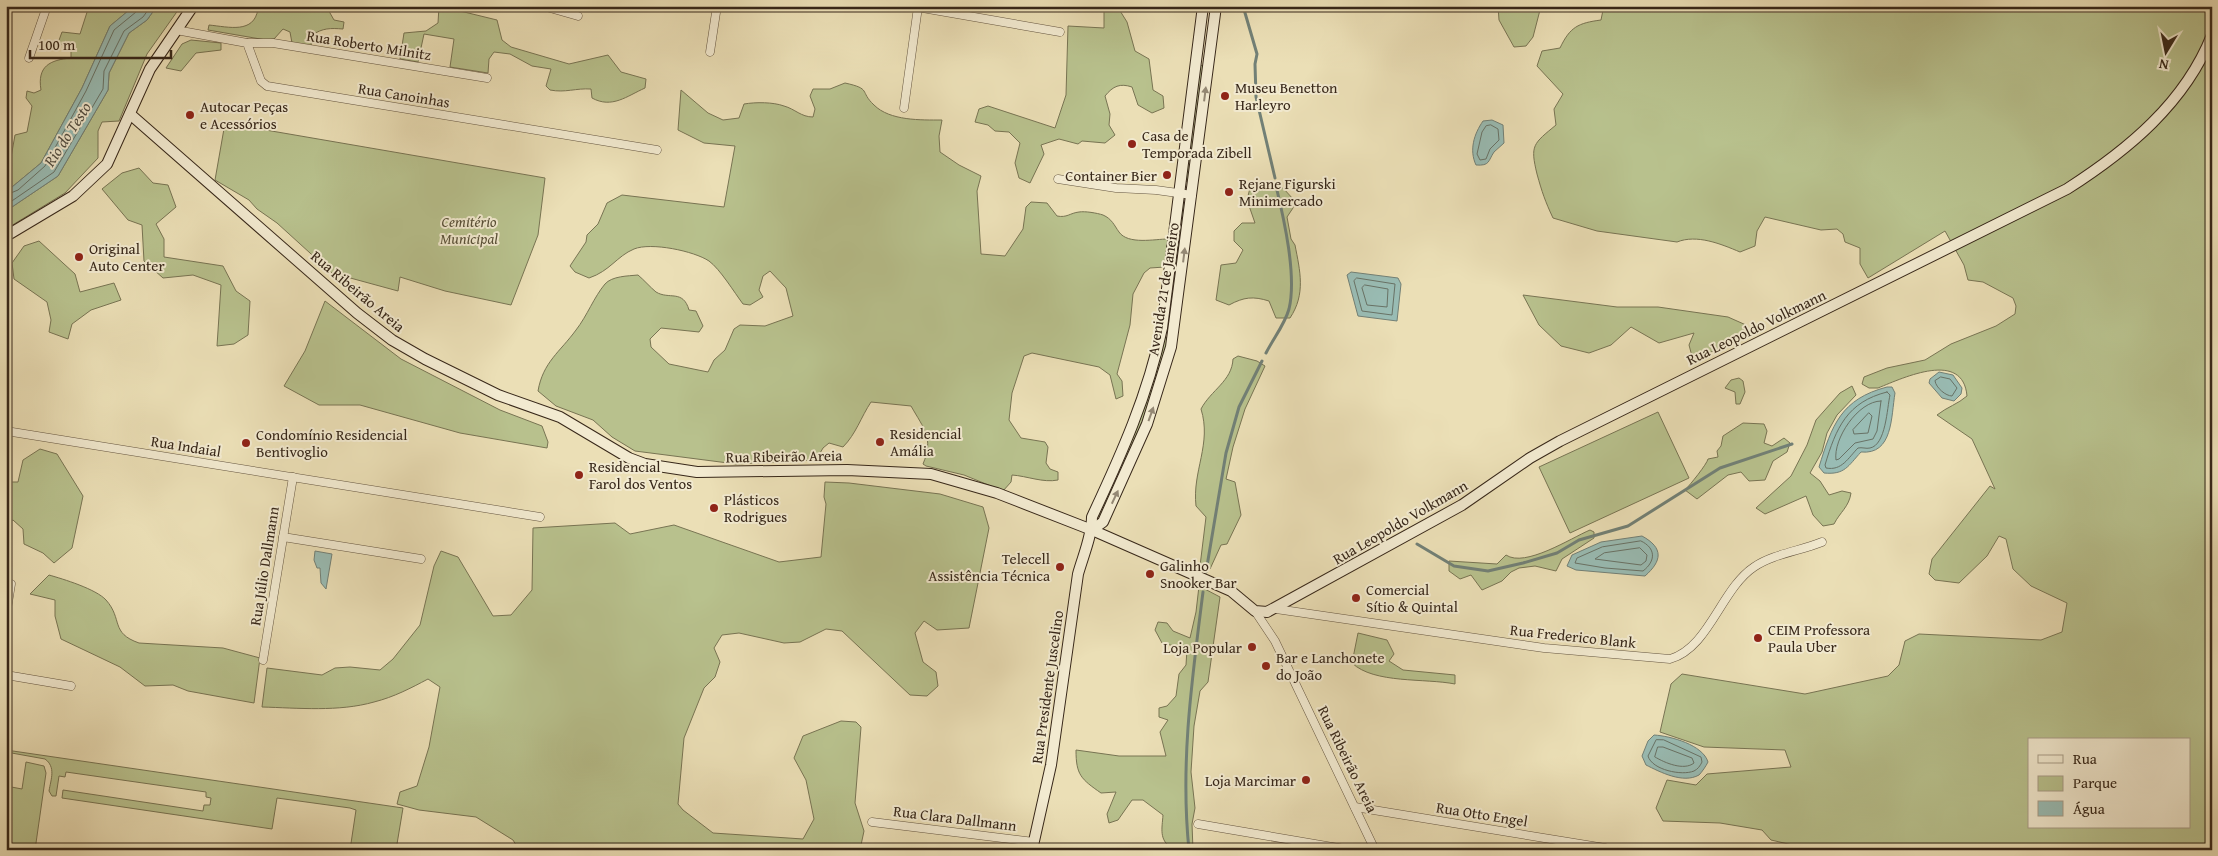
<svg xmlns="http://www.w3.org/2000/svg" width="2218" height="856" font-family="'Gentium Book Plus',serif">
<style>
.green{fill:#b8c18d;stroke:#787453;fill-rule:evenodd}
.water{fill:#99bcb4;stroke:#728076}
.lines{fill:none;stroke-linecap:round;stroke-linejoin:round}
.shore{stroke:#687266;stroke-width:1}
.stream{stroke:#728076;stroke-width:3}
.street-casing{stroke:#645540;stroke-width:9}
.secondary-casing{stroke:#372719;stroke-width:12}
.street{stroke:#f2ead0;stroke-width:8}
.secondary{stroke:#f2ead0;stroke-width:10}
.oneway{fill:#948874}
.poi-dot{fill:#8f2418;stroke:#f2ead0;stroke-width:2}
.labels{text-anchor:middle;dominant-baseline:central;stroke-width:4;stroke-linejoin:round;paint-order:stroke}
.street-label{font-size:15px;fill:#372719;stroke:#f2ead0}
.poi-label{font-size:15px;fill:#372719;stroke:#f2ead0;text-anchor:start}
.park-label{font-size:15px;font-style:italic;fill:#574e36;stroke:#f2ead0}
.water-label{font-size:16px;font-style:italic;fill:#504c40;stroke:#f2ead0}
</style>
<rect width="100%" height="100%" fill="#ebdfb6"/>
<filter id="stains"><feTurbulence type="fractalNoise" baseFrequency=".004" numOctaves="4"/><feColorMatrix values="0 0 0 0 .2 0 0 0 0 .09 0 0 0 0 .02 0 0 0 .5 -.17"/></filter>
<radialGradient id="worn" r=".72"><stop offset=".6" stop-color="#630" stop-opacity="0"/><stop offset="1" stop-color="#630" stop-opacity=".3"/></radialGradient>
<g class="green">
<path d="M89,6H134L110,26L82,88L41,163L6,192V164L10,163L15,135L27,132L32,106L26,98L27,91L34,93L41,90C37,66 50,60 71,58V49L58,43L62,32L80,34Z"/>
<path d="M157,6H181L147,54L119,121L102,122L98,131V158L65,193L6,229V211L58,176L108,90L109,73L129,33L147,20Z"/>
<path d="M270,6H326L334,20L344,22L343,29C330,28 323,28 312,35L311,47L292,43L290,32L283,29L274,39L266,40L208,30L209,25C229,27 254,34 258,9H266Z"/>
<path d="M439,6H456V10L497,20L502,40L511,47L569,64L608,55L621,72L646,79L645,88C627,96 612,109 592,98L591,89C576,88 565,93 550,90L546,86L551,69L532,66L510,54L494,52L489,59L488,73L450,67L454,39L424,34L418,62L400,59L404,33L426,31L438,23Z"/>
<path d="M1104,6H1117L1127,22L1135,51L1149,59L1153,90L1163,96L1164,108L1152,113L1138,105L1132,87C1120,83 1113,86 1105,96L1110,114L1109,125L1115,135L1105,143L1082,141L1078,144L1059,139L1041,145L1044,154L1030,183L1019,178L1015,163L1020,143L1009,132L995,131L988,125L975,122L979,109L988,106L1055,128L1066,95L1068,26L1104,28Z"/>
<path d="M1498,6H1545L1540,10L1533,37L1526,46L1514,47L1499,20Z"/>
<path d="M1593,6H2212V850H1814L1771,840L1762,830L1720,823L1663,821L1656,808L1667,780L1696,785L1707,774L1791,767L1785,750L1704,747L1660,732L1671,684L1682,674L1805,694L1888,676L1899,665L1905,641L1919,634L2041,640L2062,632L2067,603L2031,586L2013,569L2006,539L1999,536L1987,556L1959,583L1935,580L1929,574L1932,559L1990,486L1995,489L1972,439L1937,415C1947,407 1958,404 1967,396C1963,350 1905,377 1878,388H1869L1862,384L1864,377L1887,368L1925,360L1951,344L1996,326L2015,314L2016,306L2013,298L1983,282L1968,280L1964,265L1945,231L1868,278L1860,264V248L1845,242L1843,234L1837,229L1821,230L1765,217L1757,231L1755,246L1740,252C1721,244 1697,234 1677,242L1597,231L1553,218C1545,201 1542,192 1537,174C1530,145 1533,144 1556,125L1554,109L1563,94L1537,66L1542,51L1560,48C1570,27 1578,23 1601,20L1603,10ZM2029,740H2189V827H2029Z"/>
<path d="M191,40L221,43V50L196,53L181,71L166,68L182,44Z"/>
<path d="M1200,65L1204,66L1190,182L1185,181Z"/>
<path d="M845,83C872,89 859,91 874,105C890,121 921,120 942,120L939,136L940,152L959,165L981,176L977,191L981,254L1005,256L1023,229L1026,207L1031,202L1047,203L1057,216C1067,218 1070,213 1079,212C1085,211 1097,213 1103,215C1112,219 1114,225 1119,232C1128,245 1155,239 1168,239L1165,267L1150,268L1144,273L1133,294L1130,325L1117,374L1122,381L1123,396L1116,399L1110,375L1099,367L1032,353L1024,356L1012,393L1009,420L1021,438L1045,442L1048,447L1046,463L1050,469L1058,472V480C1043,483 1027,476 1012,475L1011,482L1003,491L964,475L926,466L923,464C934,438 924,429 911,406L871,402C861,417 856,434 843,447L829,443L823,448L816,460L736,464L635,451L612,437L593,420L556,406L538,391C543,362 560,352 576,330C587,316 594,297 605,284C612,276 628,276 638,275C644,280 650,287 656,292C669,300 683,289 689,310L696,311L703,326L699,332L661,328L650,339L651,347L669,364L708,372L714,360L725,350L734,329L740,325L765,326L793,316L786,288L770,271L763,276L759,290L763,297L750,305L743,304C734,292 720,269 709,261C694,251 651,242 634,249C617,256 610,271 589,278L575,272L570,266L586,242L587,235L598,224L607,203L622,195L724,207L735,146L704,143L678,130L681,90L708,113L723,120L739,118L744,104C756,102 773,102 784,106C795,109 801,117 813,117L815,109L810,96L813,89H830Z"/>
<path d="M225,123L545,178L538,235L511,305L445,291L400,277L398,291L332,273L277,223L257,209L249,200L215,180Z"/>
<path d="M139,168L153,183L168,185L176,207L156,224L164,239V257L223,266L236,291L250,301L248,335L234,344L217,346L221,285L193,275L163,278L144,261L142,225L128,220L102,189L122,173Z"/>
<path d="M1258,185L1283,188L1294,200L1293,208L1287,217L1291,239L1295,245C1300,271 1306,294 1290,318H1276L1269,301C1253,296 1244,297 1229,305L1216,300L1221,265L1236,263L1243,250L1234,241V231L1242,223H1255L1247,200L1250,188Z"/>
<path d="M1183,202L1187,203L1172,319L1168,318Z"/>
<path d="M39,241L75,274L80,292L114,283L121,300L91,310L72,324L68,339L49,332L51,320L47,302L14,279L12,263L24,246Z"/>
<path d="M1523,295L1617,307H1658L1728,317L1746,325L1740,339L1693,360L1689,345L1694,333L1659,343L1631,327L1611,345L1589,353L1561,346L1539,325Z"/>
<path d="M325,301L401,359L500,410L542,426L548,442L547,448L460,433L360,405H319L284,386L305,351Z"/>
<path d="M1165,337L1169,338L1151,403L1101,517L1097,515C1124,457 1151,400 1165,337Z"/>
<path d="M1238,356L1257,361L1265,366L1245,409L1233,447L1226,479L1235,482L1241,515L1227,544L1221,545L1210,569L1200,566L1206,517L1196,506C1192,471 1212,444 1201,409C1211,390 1232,381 1233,359Z"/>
<path d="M1739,378L1743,381L1745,392L1740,404H1736L1735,392L1725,388L1731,380Z"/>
<path d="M1852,386L1856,395L1837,415L1827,433L1822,452L1810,473L1820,481L1829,495L1842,491L1851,493C1849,507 1840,512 1834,524L1823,526L1813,515L1806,496L1765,514L1756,508L1791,476L1807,445L1816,420L1840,393Z"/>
<path d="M1658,412L1689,478L1570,533L1539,467Z"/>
<path d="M1743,423L1764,424L1767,431L1764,443L1772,446L1784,438L1790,443L1787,452L1773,461L1765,480L1749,481L1741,472L1728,475L1697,499L1685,490C1690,485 1707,464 1708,459L1718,457L1717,451L1721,446L1723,436Z"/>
<path d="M40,449L57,454L83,496L72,548L54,563L43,553L24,544L23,529L13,520L6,523V482H18L23,460Z"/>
<path d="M825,482L849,483L940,494L983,507L989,528L969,628L937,630L924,621L915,633L923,662L936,672L938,686L927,696L910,695L842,631L826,629L800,642L784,643L739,633L722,635L714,648L720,662L715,677L704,688L684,738L678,804L683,810L713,833L803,839L814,819L806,780L794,758L803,736L841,721L856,722L861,727L855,803L864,831L861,845L865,850H519L513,840L476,817L419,810L397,804L400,792L417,786L429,747L440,687L428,679C411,688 394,697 374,702C339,712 298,708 262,707L267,668L322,675L335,668L350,667L380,670L393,659L420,625L434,566L441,551L458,557L493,616L511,615L532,590L533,528L615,523L630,534L674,525L779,562L821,557L826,504L824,497Z"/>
<path d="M1590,530L1594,532V538L1562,559L1556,571L1535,566L1519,568L1511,572L1502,581L1482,590L1471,575L1460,579L1449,571V561L1497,564L1506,555C1525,568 1571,538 1590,530Z"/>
<path d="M49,575C63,579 96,589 106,600C123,619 110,633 139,643L223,648L260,658L254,703L188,691L173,685L145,686L120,667L61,639L55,616V600L30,594Z"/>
<path d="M1199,586L1220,597L1208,682L1200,691L1194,726L1191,772L1195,808L1192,824L1193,850H1169L1171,848C1159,839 1162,829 1163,815L1143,800H1132L1118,820L1109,823L1107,814L1116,792L1101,793C1081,779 1076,775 1076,750L1119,756H1166L1160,732L1168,720L1159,717V708L1167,706L1176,696L1179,674L1186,665L1187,649L1162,643L1155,630L1158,622L1167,623L1173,631L1190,638L1196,612Z"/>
<path d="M1358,633L1387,640L1394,654L1389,661L1403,670L1455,675V684C1425,678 1374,684 1352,663Z"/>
<path d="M6,750L403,808L396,850H350L356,810L350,808L277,798L272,829L62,798L63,790L203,811L204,805H210L211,798L206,797V792L66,772L65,777L59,776L56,796H52L49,791C51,779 56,767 45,759L6,752Z"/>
<path d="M26,762L44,766L46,773L35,850H6V786L22,789Z"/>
</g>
<g class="water">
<path d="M134,6H157L147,20L129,33L109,73L108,90L58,176L6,211V192L41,163L82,88L110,26Z"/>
<path d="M1492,120L1503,125L1504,143C1501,146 1497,149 1494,152C1488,161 1490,166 1476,165C1469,150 1474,134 1483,121Z"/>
<path d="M1351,272L1398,278L1401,284L1397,321L1358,316L1347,275Z"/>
<path d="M1939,372L1953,375L1962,388L1961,394L1954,401L1942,398L1929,383L1930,379Z"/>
<path d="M1887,387H1892L1895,393C1891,417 1893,455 1861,452C1848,466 1845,475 1824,473L1819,467C1832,425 1841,399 1887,387Z"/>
<path d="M1642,536C1664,548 1662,561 1645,576L1576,570L1567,566L1572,555L1601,542Z"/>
<path d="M315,551L332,554L326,589L321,583L320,568H317L314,560Z"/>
<path d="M1654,735C1671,736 1703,745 1708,762C1706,766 1702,772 1699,775C1683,784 1660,772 1646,765L1642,756L1648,741Z"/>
</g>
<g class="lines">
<g class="shore">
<path d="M1491,125L1498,129L1499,140L1490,149L1486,159L1480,160L1477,154L1482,132L1486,126Z"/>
<path d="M6,195L18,190L45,166L86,91L114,30L136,12L137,6"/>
<path d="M6,205L54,172L103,89L104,71L124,31L143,17L151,6"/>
<path d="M1357,278L1395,284L1392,315L1362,311L1354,281Z"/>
<path d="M1365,285L1388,289L1387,307L1367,305L1362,288Z"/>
<path d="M1941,377L1950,379L1957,388L1952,396C1946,396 1936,388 1935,381Z"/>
<path d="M1887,392L1890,395C1887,408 1886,445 1870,448C1866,449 1862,447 1858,448C1848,458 1842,471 1826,468L1825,465C1836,428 1847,402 1887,392Z"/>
<path d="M1881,401L1877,431L1873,439L1855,443L1839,459L1836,460C1833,439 1858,401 1881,401Z"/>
<path d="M1869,413L1872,416L1868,433L1854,434L1853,430Z"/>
<path d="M1641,541C1656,548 1656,561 1643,571L1605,568L1575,563L1577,558L1602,547Z"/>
<path d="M1640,548L1647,555L1646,561L1641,565L1595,559L1604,553Z"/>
<path d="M1664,740L1701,757L1702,762C1700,766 1698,769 1694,771C1682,776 1652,770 1648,756L1656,740Z"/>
<path d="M1658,747H1663L1692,758L1694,763C1684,771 1665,763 1655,757Z"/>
</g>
<g class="stream">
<path d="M1243,6L1257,54L1255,64L1256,97L1275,178"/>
<path d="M1266,353C1273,339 1285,324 1289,309C1297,276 1284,219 1276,186"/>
<path d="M1417,544L1454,566L1488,571L1523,563L1557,553L1579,540L1628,526L1720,468L1792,444"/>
<path d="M1206,572L1226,453L1239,407L1262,361"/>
<path d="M1189,850C1180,763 1192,679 1203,592"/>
</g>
<g class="street-casing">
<g id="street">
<path d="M543,6L578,16"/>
<path d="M911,6L1060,32"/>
<path d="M176,30L247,43L261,81L267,86L657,150"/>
<path d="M247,43H273L487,78"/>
<path d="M710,52L717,6"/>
<path d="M29,58L47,6"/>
<path d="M904,108L918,7"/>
<path d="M6,139H7"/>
<path d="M1058,179L1116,188L1156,190L1192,195"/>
<path d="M6,431L540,517"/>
<path d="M283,537L421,559"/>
<path d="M6,583L11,584L6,615"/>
<path d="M1276,609L1544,648L1670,659C1709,648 1721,589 1754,567C1773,554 1800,551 1822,542"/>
<path d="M1255,611L1275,641L1375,850"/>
<path d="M263,660L293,477"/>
<path d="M6,675L71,686"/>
<path d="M1355,807L1605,848"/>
<path d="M872,822L1034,842"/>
<path d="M1198,824L1350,850"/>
</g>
</g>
<g class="secondary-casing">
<g id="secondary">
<path d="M130,114L357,313L392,340L425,359L498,395L560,417L629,458L645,464L697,472L847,470L931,474L997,493L1092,530L1231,591L1255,611L1267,612L1462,505L1530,458L1560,441L2067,189C2128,150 2185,103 2212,35"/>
<path d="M6,236L73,196L107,164L150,69L193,6"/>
<path d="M1092,530L1103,522L1147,424L1171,347L1216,6"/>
<path d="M1032,850L1051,765L1078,574C1083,556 1092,536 1092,517C1121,455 1148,395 1162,328L1203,6"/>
</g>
</g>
<use href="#street" class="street"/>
<use href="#secondary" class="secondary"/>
</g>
<defs><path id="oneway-solid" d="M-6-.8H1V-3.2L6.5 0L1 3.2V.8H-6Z" transform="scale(1.25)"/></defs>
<g class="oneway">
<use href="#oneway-solid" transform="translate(1205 94) rotate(-83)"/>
<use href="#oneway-solid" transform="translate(1184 255) rotate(-83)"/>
<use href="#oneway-solid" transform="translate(1151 414) rotate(-70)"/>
<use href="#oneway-solid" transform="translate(1115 497) rotate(-65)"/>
</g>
<g class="poi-dot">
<circle cx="1225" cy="96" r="5"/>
<circle cx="190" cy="115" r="5"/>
<circle cx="1132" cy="144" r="5"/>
<circle cx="1167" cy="175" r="5"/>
<circle cx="1229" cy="192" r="5"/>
<circle cx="79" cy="257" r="5"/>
<circle cx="880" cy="442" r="5"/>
<circle cx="246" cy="443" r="5"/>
<circle cx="579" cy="475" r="5"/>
<circle cx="714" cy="508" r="5"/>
<circle cx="1060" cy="567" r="5"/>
<circle cx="1150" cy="574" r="5"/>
<circle cx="1356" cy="598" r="5"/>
<circle cx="1758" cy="638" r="5"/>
<circle cx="1252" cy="647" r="5"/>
<circle cx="1266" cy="666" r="5"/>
<circle cx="1306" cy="780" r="5"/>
</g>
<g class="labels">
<g class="street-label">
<text transform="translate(369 45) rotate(9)">Rua Roberto Milnitz</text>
<text transform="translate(404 95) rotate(9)">Rua Canoinhas</text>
<text transform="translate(1163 289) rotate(-81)">Avenida 21 de Janeiro</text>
<text transform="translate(358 291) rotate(40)">Rua Ribeirão Areia</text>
<text transform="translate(1756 327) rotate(-26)">Rua Leopoldo Volkmann</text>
<text transform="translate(186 446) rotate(9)">Rua Indaial</text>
<text transform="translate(784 456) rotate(-1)">Rua Ribeirão Areia</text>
<text transform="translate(1400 522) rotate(-30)">Rua Leopoldo Volkmann</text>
<text transform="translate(264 566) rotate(-81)">Rua Júlio Dallmann</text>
<text transform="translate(1573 636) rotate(6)">Rua Frederico Blank</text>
<text transform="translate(1047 687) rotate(-82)">Rua Presidente Juscelino</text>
<text transform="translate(1348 759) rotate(64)">Rua Ribeirão Areia</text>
<text transform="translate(1482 814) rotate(9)">Rua Otto Engel</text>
<text transform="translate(955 818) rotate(7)">Rua Clara Dallmann</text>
</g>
<g class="poi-label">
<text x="1235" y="87">Museu Benetton<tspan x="1235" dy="17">Harleyro</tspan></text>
<text x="200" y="106">Autocar Peças<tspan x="200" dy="17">e Acessórios</tspan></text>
<text x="1142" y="135">Casa de<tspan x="1142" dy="17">Temporada Zibell</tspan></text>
<text x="1157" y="175" text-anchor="end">Container Bier</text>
<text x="1239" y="183">Rejane Figurski<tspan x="1239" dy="17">Minimercado</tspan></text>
<text x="89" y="248">Original<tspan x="89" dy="17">Auto Center</tspan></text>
<text x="890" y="433">Residencial<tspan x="890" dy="17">Amália</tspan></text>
<text x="256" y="434">Condomínio Residencial<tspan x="256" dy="17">Bentivoglio</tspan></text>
<text x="589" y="466">Residencial<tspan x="589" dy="17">Farol dos Ventos</tspan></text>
<text x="724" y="499">Plásticos<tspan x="724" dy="17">Rodrigues</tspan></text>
<text x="1050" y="558" text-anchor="end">Telecell<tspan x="1050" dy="17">Assistência Técnica</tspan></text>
<text x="1160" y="565">Galinho<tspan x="1160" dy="17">Snooker Bar</tspan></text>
<text x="1366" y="589">Comercial<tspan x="1366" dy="17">Sítio &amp; Quintal</tspan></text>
<text x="1768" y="629">CEIM Professora<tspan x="1768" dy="17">Paula Uber</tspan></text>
<text x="1242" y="647" text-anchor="end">Loja Popular</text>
<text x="1276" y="657">Bar e Lanchonete<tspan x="1276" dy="17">do João</tspan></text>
<text x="1296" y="780" text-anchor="end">Loja Marcimar</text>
</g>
<g class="park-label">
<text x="469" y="221">Cemitério<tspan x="469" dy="17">Municipal</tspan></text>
</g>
<g class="water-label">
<text transform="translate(67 134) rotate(-57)">Rio do Testo</text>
</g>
</g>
<rect width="2218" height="856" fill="none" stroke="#ebdfb6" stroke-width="25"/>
<rect x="8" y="8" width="2203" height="841" fill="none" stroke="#372719" stroke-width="2.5"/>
<rect x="12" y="12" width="2193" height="831" fill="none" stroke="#372719"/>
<rect x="2028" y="738" width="162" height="90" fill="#f2ead0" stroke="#a79c87"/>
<rect x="2038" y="755" width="25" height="8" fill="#f2ead0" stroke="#a79c87"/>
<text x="2073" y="764" font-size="15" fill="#372719">Rua</text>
<rect x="2038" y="776" width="25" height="15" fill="#b8c18d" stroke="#a79c87"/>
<text x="2073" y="788" font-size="15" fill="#372719">Parque</text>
<rect x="2038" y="801" width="25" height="15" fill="#99bcb4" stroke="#a79c87"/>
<text x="2073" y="814" font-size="15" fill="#372719">Água</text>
<g transform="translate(2166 52) rotate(190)" stroke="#f2ead0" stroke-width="4" paint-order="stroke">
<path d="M0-4L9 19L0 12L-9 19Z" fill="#372719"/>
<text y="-8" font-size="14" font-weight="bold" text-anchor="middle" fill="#372719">N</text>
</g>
<path d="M30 50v8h141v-8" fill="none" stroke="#372719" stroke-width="2.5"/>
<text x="38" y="50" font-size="15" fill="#372719" stroke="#f2ead0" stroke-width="4" paint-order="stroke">100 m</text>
<rect width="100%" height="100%" filter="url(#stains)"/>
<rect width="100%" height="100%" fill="url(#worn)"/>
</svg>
